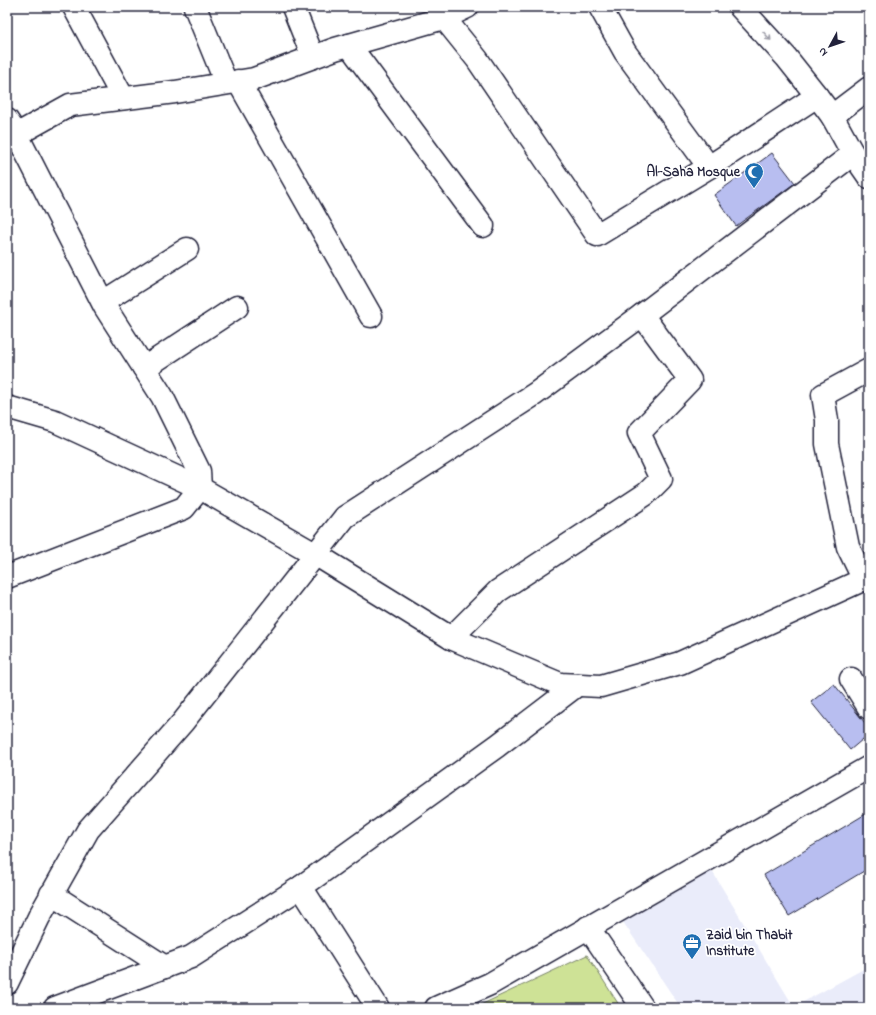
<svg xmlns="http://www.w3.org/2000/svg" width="876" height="1015" font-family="'Indie Flower',sans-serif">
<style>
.built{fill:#eaecfa}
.green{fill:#cee296;stroke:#788268}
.building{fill:#b8bef0;stroke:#22223b}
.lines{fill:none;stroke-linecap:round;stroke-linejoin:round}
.minor-casing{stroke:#22223b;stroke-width:25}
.primary-casing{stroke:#22223b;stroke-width:25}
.minor{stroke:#fff;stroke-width:22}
.primary{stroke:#fff;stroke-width:22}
.oneway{stroke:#9c9ca7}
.labels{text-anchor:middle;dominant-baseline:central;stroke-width:3.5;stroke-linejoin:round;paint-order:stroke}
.poi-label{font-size:14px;font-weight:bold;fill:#22223b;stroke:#fff;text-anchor:end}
</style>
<rect width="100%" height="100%" fill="#fff"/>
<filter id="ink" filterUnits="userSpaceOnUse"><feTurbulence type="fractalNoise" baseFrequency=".025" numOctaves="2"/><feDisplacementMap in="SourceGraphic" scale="8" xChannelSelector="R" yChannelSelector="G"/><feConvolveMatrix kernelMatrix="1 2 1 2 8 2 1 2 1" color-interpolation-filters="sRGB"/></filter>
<g filter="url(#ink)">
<path class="built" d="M712,871L794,1007L869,966V1008H681L623,922Z"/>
<path class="green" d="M587,955L621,1008H474Z"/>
<g class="building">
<path d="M772,153L795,183L736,226L714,195Z"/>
<path d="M834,684L869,728V734L850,750L811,702Z"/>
<path d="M869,812V868L789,916L764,875Z"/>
</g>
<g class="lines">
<g class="minor-casing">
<g id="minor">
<path d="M74,7L123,98"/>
<path d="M195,7L226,83"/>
<path d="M293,7L313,57"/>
<path d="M600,7L625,52L709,167"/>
<path d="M444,18L477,59L597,235L709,167L817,96"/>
<path d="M349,45L483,226"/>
<path d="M238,81L371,316"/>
<path d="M832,116L869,88"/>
<path d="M7,120L17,135L105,307L162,396L199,471L200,488L184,508L7,577"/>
<path d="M7,140L70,105L175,92L254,79L335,49L444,18L467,7"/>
<path d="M103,302L187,249"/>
<path d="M144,368L237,307"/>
<path d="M7,407L55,421L200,488L315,554L451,638L560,684L601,686L680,663L869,577"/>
<path d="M864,580L848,547L827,444V420L823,395L869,370"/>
<path d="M451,638L498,591L646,494L661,479L639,433L690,380L642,315"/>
<path d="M851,679L869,708"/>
<path d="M301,887L378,1008"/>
<path d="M51,894L165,967"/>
<path d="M588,927L643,1008"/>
<path d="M7,983L39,917L88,830L183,722L345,517L535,394L642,315L853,154"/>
<path d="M55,1008L191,957L301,887L497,746L577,685"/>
<path d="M436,1008L490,984L869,767"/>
</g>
</g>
<g class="primary-casing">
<path id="primary" d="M740,7L786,57L817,96L832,116L853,154L869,177"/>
</g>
<use href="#minor" class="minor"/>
<use href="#primary" class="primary"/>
</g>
<defs><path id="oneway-shaft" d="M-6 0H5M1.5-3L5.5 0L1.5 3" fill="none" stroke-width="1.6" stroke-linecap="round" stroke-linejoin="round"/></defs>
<use class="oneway" href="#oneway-shaft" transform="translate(767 36) rotate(48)"/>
</g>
<defs>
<g id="mosque-pin" transform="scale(1)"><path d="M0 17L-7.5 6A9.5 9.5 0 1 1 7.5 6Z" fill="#1f6fb2" stroke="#fff"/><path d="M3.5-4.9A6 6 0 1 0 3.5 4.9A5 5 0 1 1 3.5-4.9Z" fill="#fff"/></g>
<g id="office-pin" transform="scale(1)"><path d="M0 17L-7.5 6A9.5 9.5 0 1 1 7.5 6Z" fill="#1f6fb2" stroke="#fff"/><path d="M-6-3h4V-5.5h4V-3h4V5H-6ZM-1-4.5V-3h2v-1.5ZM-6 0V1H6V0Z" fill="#fff"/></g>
</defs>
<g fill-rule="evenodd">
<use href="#mosque-pin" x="754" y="172"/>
<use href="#office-pin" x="692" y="943"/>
</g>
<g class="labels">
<g class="poi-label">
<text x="740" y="172">Al-Saha Mosque</text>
<text x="706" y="935" text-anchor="start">Zaid bin Thabit<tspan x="706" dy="16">Institute</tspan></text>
</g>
</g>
<rect width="876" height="1015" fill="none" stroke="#fff" stroke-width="24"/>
<rect x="12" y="12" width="852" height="991" fill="none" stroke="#22223b" stroke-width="1.5" filter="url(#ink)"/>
<g transform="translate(830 46) rotate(230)" stroke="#ffffff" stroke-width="3" paint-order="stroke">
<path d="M0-3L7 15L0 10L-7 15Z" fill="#22223b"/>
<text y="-6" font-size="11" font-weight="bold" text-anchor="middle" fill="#22223b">N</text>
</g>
</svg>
